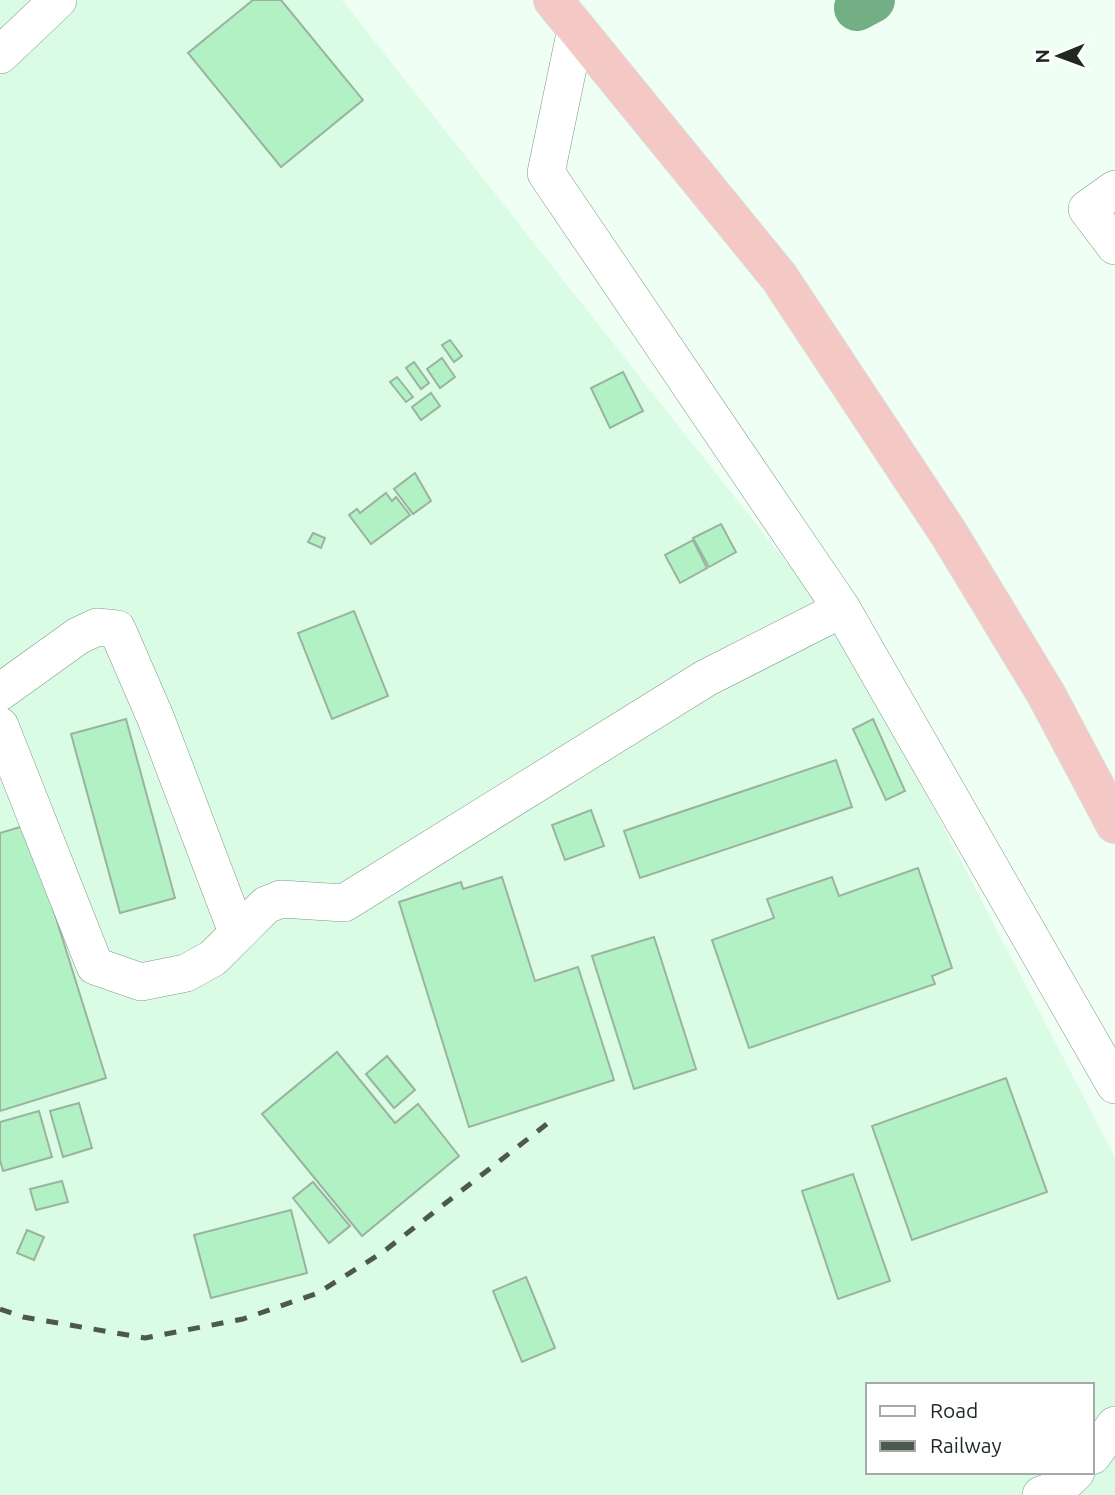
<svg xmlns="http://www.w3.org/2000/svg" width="1115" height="1495" font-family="Ubuntu,sans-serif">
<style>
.built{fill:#dbfce4;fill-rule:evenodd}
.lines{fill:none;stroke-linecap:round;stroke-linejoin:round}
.river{stroke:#72af85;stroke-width:46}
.building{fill:#b2f1c4;stroke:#9ab3a1;stroke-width:2}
.minor-casing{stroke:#809887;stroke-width:38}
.highway-casing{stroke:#dbdddc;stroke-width:40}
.minor{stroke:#fff;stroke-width:37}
.highway{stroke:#f4c9c5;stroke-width:38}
.rail{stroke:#4d5850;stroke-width:5;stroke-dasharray:12 12;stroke-linecap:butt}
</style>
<rect width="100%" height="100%" fill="#effff3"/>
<path class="built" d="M0,0H342L843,634L1115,1157V1495H0ZM868,1385H1092V1472H868Z"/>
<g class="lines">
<path class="river" d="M857,8L872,0"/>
</g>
<g class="building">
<path d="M253,0H281L363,100L281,167L188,53Z"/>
<path d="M450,340L462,356L454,362L442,345Z"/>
<path d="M442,358L455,377L440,388L427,369Z"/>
<path d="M414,362L429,383L421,389L406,368Z"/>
<path d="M623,372L643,411L610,428L591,388Z"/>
<path d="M397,377L413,397L406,402L390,382Z"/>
<path d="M431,393L440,406L421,420L412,407Z"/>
<path d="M415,473L431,501L413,514L394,489Z"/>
<path d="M386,493L392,501L396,497L410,515L371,544L349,515L357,509L360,513Z"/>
<path d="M721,524L736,552L709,567L693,538Z"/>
<path d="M313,533L325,538L321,548L308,542Z"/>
<path d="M693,540L707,568L680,583L665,555Z"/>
<path d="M354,611L388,696L332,719L298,633Z"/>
<path d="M126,719L175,898L120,913L71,734Z"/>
<path d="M873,719L905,791L886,800L853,729Z"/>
<path d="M836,760L852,807L640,878L624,831Z"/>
<path d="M591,810L604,846L565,860L552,825Z"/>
<path d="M27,825L106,1078L0,1111V833Z"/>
<path d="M918,868L952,968L932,976L935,984L749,1048L712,940L774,918L767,899L832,877L839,896Z"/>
<path d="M502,877L535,981L578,967L614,1080L469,1127L399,902L461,882L463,889Z"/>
<path d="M654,937L696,1069L634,1089L592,956Z"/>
<path d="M337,1052L395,1123L418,1104L459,1156L362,1236L262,1114Z"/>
<path d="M387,1056L415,1090L394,1108L366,1074Z"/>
<path d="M1006,1078L1047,1192L912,1240L872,1126Z"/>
<path d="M79,1103L92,1148L63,1157L50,1111Z"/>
<path d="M39,1111L52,1157L3,1171L0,1160V1122Z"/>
<path d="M853,1174L890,1281L838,1299L802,1191Z"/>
<path d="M62,1181L68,1202L36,1210L30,1189Z"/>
<path d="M313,1182L350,1226L329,1243L293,1198Z"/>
<path d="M291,1210L307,1273L211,1298L194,1235Z"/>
<path d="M27,1230L44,1237L34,1260L17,1253Z"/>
<path d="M526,1277L555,1348L522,1362L493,1291Z"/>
</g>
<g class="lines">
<g class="minor-casing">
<g id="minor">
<path d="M576,29L546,173L842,609L1115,1085"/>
<path d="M0,55L58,0"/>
<path d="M1115,189L1087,209L1115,246"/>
<path d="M0,692L78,636L97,627L117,629L156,719L237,932"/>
<path d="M0,726L95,966L141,982L186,973L213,958L266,905L281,899L344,903L706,678L842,609"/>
<path d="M1092,1456L1115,1425"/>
<path d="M1041,1495L1058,1489L1076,1472"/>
</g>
</g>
<g class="highway-casing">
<path id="highway" d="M553,0L779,277L949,534L1046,694L1115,824"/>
</g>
<use href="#minor" class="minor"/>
<use href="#highway" class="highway"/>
<path class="rail" d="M0,1309L23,1317L145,1338L243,1319L318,1293L383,1252L552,1120"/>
</g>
<rect x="866" y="1383" width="228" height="91" fill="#ffffff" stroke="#a5a9a7" stroke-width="2"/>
<rect x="880" y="1406" width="35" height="10" fill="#ffffff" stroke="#a5a9a7" stroke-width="2"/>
<text x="930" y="1418" font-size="21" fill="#1f2922">Road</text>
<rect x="880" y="1441" width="35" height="10" fill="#4d5850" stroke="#a5a9a7" stroke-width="2"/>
<text x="930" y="1453" font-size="21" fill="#1f2922">Railway</text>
<g transform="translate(1059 56) rotate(269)" stroke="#ffffff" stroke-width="5" paint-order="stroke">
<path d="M0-5L12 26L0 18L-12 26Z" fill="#1f2922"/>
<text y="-10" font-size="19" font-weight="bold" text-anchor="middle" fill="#1f2922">N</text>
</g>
</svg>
